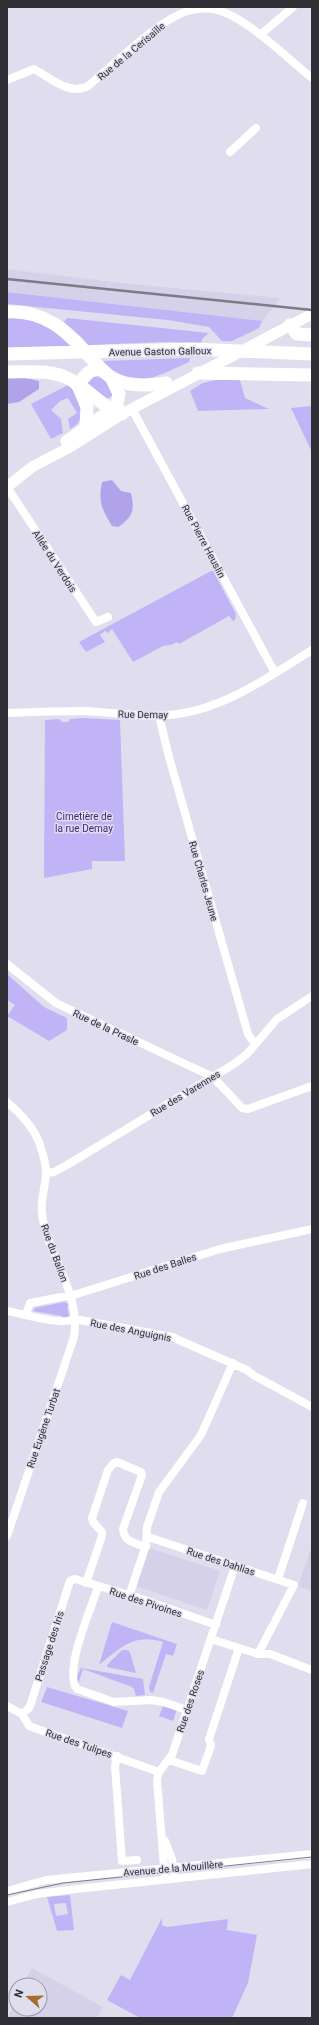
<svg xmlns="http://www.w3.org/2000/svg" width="319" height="2025" font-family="Roboto,sans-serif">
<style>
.built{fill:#d4d1e8}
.green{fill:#c0b4f7;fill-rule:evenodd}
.forest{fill:#b0a3ea}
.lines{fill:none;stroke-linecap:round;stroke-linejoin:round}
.street{stroke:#fff;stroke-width:8}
.secondary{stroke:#fff;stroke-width:11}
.primary{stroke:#fff;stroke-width:13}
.tram{stroke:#7d7b85;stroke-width:1}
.rail{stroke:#7d7b85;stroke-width:2.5}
.labels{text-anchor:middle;stroke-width:3;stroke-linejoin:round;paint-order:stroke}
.street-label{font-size:10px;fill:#302f35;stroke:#e0deee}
.park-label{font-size:10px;fill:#402778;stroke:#e0deee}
</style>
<rect width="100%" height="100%" fill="#e0deee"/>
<path class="built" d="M 7,269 L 121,283 L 281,298 L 262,321 L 7,292 Z
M 312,1546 L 312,1591 L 298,1586 Z
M 149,1548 L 220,1571 L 207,1610 L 136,1586 Z
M 32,1968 L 103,2007 L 97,2018 L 7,2018 L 14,2006 L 11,2004 L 16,1996 L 16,2009 L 40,2009 L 40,1985 L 22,1985 Z"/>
<path class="green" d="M 7,292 L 262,321 L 259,328 L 232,341 L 222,341 L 209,327 L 168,320 L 7,304 Z
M 7,316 C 35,320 51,325 71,346 L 7,348 Z
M 67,318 L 209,333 L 203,338 L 201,343 L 165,342 L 88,345 L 81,337 L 64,322 Z
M 190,358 L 189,362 C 155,377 134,392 102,361 Z
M 92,376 C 105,377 109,384 115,394 L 102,402 L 84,381 Z
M 216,380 L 240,380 L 245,398 L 269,409 L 198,411 L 190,391 L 203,383 Z
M 68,385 C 84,396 90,418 70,429 L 68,419 L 77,413 L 68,398 L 60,401 L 51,410 L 61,419 L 63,433 L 51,439 L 31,404 Z
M 312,406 L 312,452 L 291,408 Z
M 211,571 L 213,571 L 236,614 L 235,620 L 233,621 L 229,616 L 179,644 L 177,642 L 171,645 L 163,646 L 133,662 L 112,629 L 108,633 L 105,631 L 100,635 L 105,642 L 86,652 L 79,642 Z
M 83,718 L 120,720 L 125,861 L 92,861 L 92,869 L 44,878 L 45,720 L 59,719 L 62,722 L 68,722 L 70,719 Z
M 7,974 L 44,1007 L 67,1018 L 67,1030 L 49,1041 L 7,1016 L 15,1005 L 7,1000 Z
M 64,1302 L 69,1304 L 67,1307 L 69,1315 L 67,1319 L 62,1318 L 62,1316 L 33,1311 L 35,1308 Z
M 112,1622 L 177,1644 L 173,1656 L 166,1654 L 153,1693 L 150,1692 L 149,1687 L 163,1642 C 134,1633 120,1648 99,1665 Z
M 122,1650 L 127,1650 L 130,1652 L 136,1673 L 107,1667 L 107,1665 Z
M 81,1668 L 143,1679 L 145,1695 L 136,1696 L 134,1689 L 132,1687 L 83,1669 L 78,1684 L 76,1678 Z
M 47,1687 L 128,1711 L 122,1728 L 41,1702 Z
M 164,1704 L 177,1709 L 173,1721 L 159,1716 Z
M 70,1895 L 74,1930 L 57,1931 L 47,1897 ZM 66,1903 L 68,1914 L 56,1916 L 54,1904 Z
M 162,1918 L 162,1925 L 167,1927 L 228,1919 L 227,1930 L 257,1935 L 248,1983 L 232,2018 L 140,2018 L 107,2000 L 121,1975 L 130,1980 Z"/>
<path class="forest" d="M 7,378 L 25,378 L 39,381 L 39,389 L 19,402 L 7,404 Z
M 112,480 L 121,491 L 131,493 C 135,510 133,517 118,527 L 112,526 C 102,509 98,503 102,482 Z"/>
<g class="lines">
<path class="street" d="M 260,35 L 293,7
M 7,80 L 34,69 C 50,78 70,96 88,86 C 112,66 161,18 188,11 C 198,8 211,8 221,11 C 250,21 287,58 312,78
M 230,152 L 256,128
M 132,409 L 275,673
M 7,487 L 96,622 L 108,617
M 7,713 C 32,712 58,711 83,711 C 114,712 147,719 178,714 C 227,707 270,676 312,650
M 159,716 L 169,757 L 248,1034 L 255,1044
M 7,964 L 56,1003 L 213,1077 L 242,1108 L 248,1109 L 312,1086
M 7,1102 C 19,1112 33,1127 39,1142 C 42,1151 46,1162 46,1172 C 46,1186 40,1200 42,1214 C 48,1257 81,1292 74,1337 L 7,1536
M 46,1173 L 54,1172 L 67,1165 L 234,1064 L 247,1054 L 277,1019 L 312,996
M 7,1311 C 25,1314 60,1326 75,1319 L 172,1337 L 247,1370 L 253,1375 L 312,1407
M 26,1314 L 30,1303 L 77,1294 L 220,1249 L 312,1229
M 148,1537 L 294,1585 L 258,1654
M 278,1579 L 303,1503
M 86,1583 L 102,1536 L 102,1532 L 93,1522 L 92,1518 L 108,1470 L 114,1463 L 117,1462 L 141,1472 L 142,1475 L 123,1529 C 124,1542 135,1543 146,1547
M 98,1587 C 91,1609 63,1671 77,1689 L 114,1702 L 151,1700 L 163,1702 L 187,1710
M 129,1596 L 146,1545 L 147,1527 L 159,1492 L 201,1435 L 233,1363
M 211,1639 L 258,1654 L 270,1654 L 312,1670
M 7,1706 L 22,1714 L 29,1726 L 159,1772
M 22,1714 L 29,1708 L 31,1703 L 70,1581 L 75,1579 L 136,1597 L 216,1625
M 117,1756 L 115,1766 L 122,1861 L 137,1860
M 169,1760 L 202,1771 L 211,1746 L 209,1739 L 239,1648
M 165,1841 L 172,1859 L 174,1872
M 165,1879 L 157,1780 L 159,1772 L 172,1755 L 235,1566
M 7,1891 L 46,1880 L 312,1854
M 7,1902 L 37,1894 L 76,1889 L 312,1864"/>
<path class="secondary" d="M 66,441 L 101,416 L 119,408
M 7,487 L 32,467 L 68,448 L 122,414 L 312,314"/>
<path class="primary" d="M 7,312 C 45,310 66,330 90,357 C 97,364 104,373 112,378 C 129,387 148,386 166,383
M 290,325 L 297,334 L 312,335
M 7,354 L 193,349 L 312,354
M 7,372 C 27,372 53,369 71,380 C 90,390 100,406 122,414
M 198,373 L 312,375
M 111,377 L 119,394 L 116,409
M 77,385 L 89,372 L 100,368
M 79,388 L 87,407 L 86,426"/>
<path class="tram" d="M 7,1895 L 63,1883 L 312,1857"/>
<path class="rail" d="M 7,279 L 312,310"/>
</g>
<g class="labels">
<g class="street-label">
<text transform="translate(131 51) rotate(-40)" y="4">Rue de la Cerisaille</text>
<text transform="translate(160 351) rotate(-1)" y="4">Avenue Gaston Galloux</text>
<text transform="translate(204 541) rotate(62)" y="4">Rue Pierre Heuslin</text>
<text transform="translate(55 561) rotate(57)" y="4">Allée du Verdois</text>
<text transform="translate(143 714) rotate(1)" y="4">Rue Demay</text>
<text transform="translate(204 881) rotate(74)" y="4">Rue Charles Jeune</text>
<text transform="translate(106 1027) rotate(25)" y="4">Rue de la Prasle</text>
<text transform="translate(185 1093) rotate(-31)" y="4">Rue des Varennes</text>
<text transform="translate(55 1253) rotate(70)" y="4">Rue du Ballon</text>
<text transform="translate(165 1266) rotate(-18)" y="4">Rue des Balles</text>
<text transform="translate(131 1330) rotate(11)" y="4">Rue des Anguignis</text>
<text transform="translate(43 1428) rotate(-71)" y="4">Rue Eugène Turbat</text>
<text transform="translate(221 1561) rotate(18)" y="4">Rue des Dahlias</text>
<text transform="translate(146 1602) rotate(18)" y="4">Rue des Pivoines</text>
<text transform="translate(49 1646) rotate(-72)" y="4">Passage des Iris</text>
<text transform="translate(190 1701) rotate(-71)" y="4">Rue des Roses</text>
<text transform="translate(79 1743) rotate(19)" y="4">Rue des Tulipes</text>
<text transform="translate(173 1868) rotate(-5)" y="4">Avenue de la Mouillère</text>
</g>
<g class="park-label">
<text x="84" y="820">Cimetière de<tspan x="84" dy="12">la rue Demay</tspan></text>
</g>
</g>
<rect width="319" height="2025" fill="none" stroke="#302f35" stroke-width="16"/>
<g transform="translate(28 1997) rotate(290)"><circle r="19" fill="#e0deee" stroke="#9a98a4"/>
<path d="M0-3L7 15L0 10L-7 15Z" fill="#a76d2d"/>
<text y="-6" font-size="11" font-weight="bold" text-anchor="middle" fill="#302f35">N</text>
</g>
</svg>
